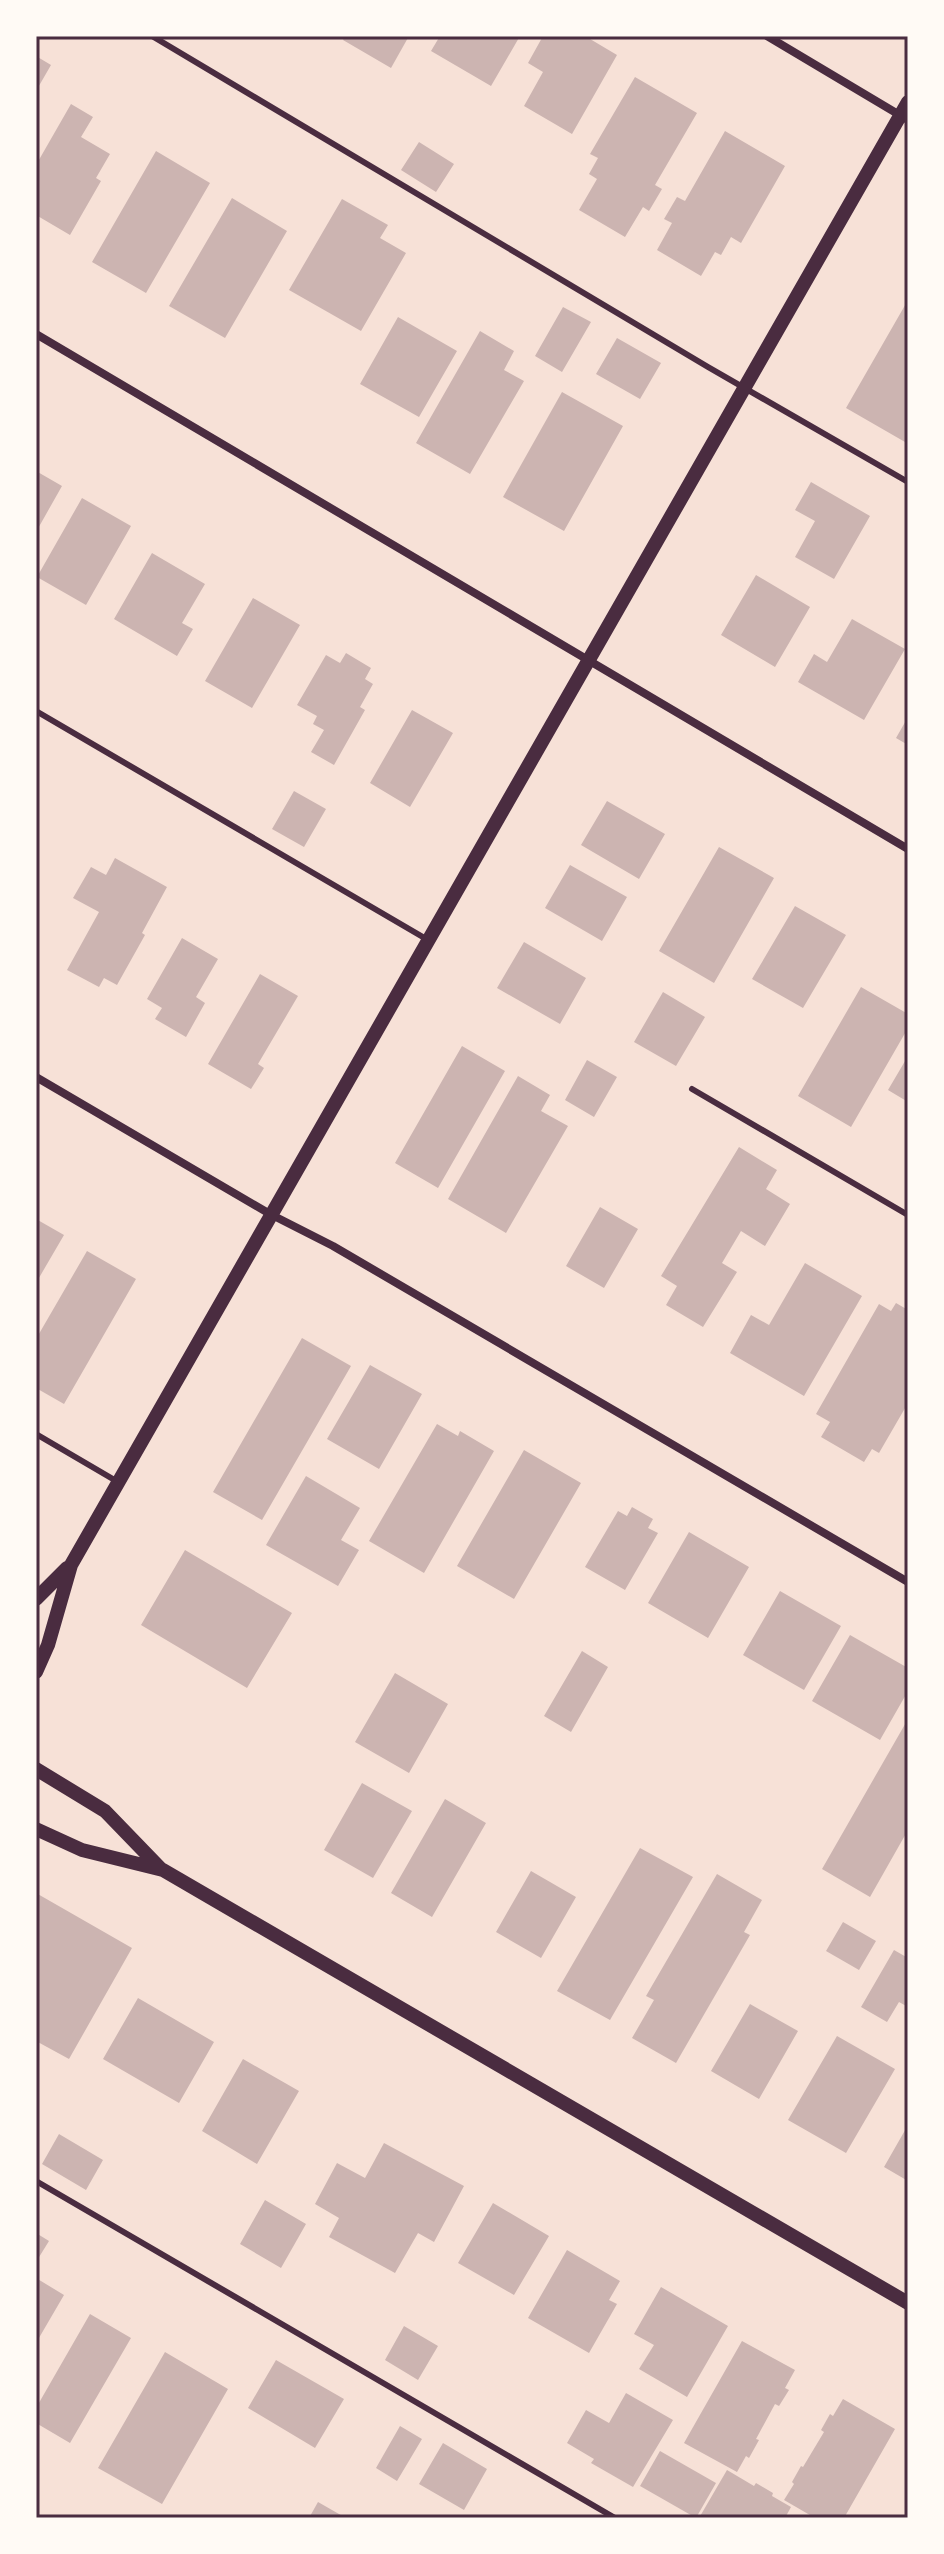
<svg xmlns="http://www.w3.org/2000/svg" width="944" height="2554" font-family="Barlow,sans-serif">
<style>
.building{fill:#ccb4b1}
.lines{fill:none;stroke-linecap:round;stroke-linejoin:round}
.service{stroke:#4a2c40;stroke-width:6}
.minor{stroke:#4a2c40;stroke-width:8}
.tertiary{stroke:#4a2c40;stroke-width:14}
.neatline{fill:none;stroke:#4a2c40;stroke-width:3}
</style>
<rect width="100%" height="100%" fill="#f7e1d7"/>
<path class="building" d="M 345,36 L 409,36 L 391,68 L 343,40 Z
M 440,36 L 520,36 L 491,86 L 431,51 Z
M 543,36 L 585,36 L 617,55 L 572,134 L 524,106 L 543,72 L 528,63 Z
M 36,56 L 51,65 L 36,91 Z
M 635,77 L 697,113 L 655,185 L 662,189 L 649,211 L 643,207 L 625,237 L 579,210 L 597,179 L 589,174 L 598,158 L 590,154 Z
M 71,104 L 93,117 L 81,137 L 110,154 L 96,178 L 101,181 L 70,235 L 36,215 L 36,165 Z
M 725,131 L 785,166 L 741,243 L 731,237 L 721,255 L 715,252 L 701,276 L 657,250 L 672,223 L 664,219 L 677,197 L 685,201 Z
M 419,142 L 454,164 L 436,192 L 401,170 Z
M 156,151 L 210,183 L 146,293 L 92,262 Z
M 232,198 L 287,231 L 225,338 L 169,306 Z
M 342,199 L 388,225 L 380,238 L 406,253 L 361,331 L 289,290 Z
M 908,300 L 908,437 L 905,442 L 846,408 Z
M 563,307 L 591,322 L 562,372 L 535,356 Z
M 398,317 L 457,351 L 419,417 L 360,384 Z
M 480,331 L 514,351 L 504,370 L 524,381 L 470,474 L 416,443 Z
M 617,338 L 661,363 L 640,399 L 596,374 Z
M 562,392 L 623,426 L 564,531 L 503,497 Z
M 36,471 L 62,486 L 36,532 Z
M 811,482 L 870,516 L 834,579 L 795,557 L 815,521 L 795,510 Z
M 82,498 L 131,526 L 86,605 L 37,577 Z
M 152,553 L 205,584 L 182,623 L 193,629 L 177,656 L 114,619 Z
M 756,575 L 810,607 L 775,667 L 721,635 Z
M 253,598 L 300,625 L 252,708 L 205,681 Z
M 852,619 L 905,649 L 864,720 L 798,682 L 814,654 L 827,662 Z
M 346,653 L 371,668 L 365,679 L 373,684 L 360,707 L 365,710 L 334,765 L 311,752 L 324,730 L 313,724 L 317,716 L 297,705 L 326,655 L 340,663 Z
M 412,710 L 453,733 L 410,807 L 370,783 Z
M 908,717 L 908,745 L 896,738 Z
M 294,791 L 326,809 L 304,847 L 272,829 Z
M 607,801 L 665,834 L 639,879 L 581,845 Z
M 719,847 L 774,878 L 714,983 L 659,951 Z
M 115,858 L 167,887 L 142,933 L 145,935 L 117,985 L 104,978 L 99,987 L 67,970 L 99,912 L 73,898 L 91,867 L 106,875 Z
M 570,865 L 627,897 L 602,941 L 545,908 Z
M 795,906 L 846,935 L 803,1008 L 752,979 Z
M 182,938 L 218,959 L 196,997 L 205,1003 L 186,1037 L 155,1019 L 162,1008 L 147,999 Z
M 524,942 L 586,978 L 560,1024 L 497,988 Z
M 260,974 L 298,996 L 258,1064 L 264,1068 L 251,1089 L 208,1064 Z
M 861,987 L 908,1014 L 908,1028 L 851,1127 L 798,1096 Z
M 663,992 L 705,1017 L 676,1066 L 634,1042 Z
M 462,1046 L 505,1071 L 438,1188 L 395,1163 Z
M 908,1056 L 908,1102 L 888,1090 Z
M 587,1060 L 617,1077 L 594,1117 L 565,1100 Z
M 518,1076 L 550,1095 L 541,1111 L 568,1126 L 506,1233 L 448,1199 Z
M 739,1147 L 777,1170 L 766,1189 L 790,1204 L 765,1246 L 741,1231 L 722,1263 L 737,1272 L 703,1327 L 666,1305 L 677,1286 L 661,1276 Z
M 600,1207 L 638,1229 L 604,1288 L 566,1266 Z
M 36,1219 L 64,1235 L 36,1283 Z
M 87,1251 L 136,1279 L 64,1404 L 36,1388 L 36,1339 Z
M 805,1263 L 862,1296 L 804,1396 L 730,1353 L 751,1315 L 769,1325 Z
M 896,1303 L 908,1310 L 908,1403 L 879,1453 L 872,1449 L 864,1462 L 821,1437 L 830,1422 L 816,1414 L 879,1304 L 891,1311 Z
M 302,1338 L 351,1366 L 262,1520 L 213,1492 Z
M 370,1365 L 422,1394 L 379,1469 L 327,1439 Z
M 437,1424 L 458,1436 L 460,1431 L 494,1451 L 424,1573 L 369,1541 Z
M 524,1450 L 581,1483 L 514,1599 L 457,1566 Z
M 306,1476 L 360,1508 L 341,1540 L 359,1550 L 338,1586 L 266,1545 Z
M 632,1507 L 653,1519 L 648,1528 L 658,1533 L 625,1590 L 585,1567 L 618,1511 L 627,1516 Z
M 689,1532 L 749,1567 L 708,1638 L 648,1603 Z
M 185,1550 L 292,1613 L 247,1688 L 141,1625 Z
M 780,1591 L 841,1626 L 804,1690 L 743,1655 Z
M 850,1635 L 908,1668 L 908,1691 L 880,1740 L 812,1701 Z
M 582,1651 L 608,1667 L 571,1732 L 544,1716 Z
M 395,1673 L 448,1704 L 409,1773 L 355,1742 Z
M 908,1719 L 908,1830 L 870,1897 L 822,1869 Z
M 362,1783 L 412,1811 L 373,1878 L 324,1850 Z
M 445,1799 L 486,1823 L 432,1917 L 391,1893 Z
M 640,1848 L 693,1877 L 610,2020 L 557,1991 Z
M 531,1871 L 576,1897 L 541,1958 L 496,1932 Z
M 717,1874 L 762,1900 L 744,1932 L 750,1935 L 676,2063 L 632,2038 L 654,2000 L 646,1996 Z
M 36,1893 L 132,1948 L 69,2059 L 36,2041 Z
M 843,1922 L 876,1941 L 859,1970 L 826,1951 Z
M 894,1950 L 908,1958 L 908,2007 L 899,2002 L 887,2022 L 861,2007 Z
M 138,1998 L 214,2042 L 179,2103 L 103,2059 Z
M 750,2004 L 798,2031 L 759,2099 L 711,2071 Z
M 837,2036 L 895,2069 L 846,2153 L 788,2120 Z
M 243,2059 L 299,2091 L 257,2164 L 202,2131 Z
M 908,2125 L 908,2181 L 884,2167 Z
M 59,2134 L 103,2160 L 86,2190 L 42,2164 Z
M 384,2143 L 464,2186 L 434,2242 L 418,2233 L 395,2273 L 329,2237 L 339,2218 L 315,2204 L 337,2163 L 365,2178 Z
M 265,2200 L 306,2224 L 281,2268 L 240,2244 Z
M 493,2203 L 549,2236 L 514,2295 L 458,2263 Z
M 36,2233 L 49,2241 L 36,2262 Z
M 567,2250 L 620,2281 L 609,2300 L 617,2304 L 589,2353 L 528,2318 Z
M 36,2278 L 64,2295 L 36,2343 Z
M 661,2287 L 728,2326 L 687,2397 L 639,2369 L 654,2345 L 634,2334 Z
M 90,2314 L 131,2338 L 70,2443 L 36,2423 L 36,2408 Z
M 404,2326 L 438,2346 L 418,2380 L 385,2360 Z
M 742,2341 L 795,2370 L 785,2388 L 789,2390 L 779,2406 L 775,2404 L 756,2439 L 759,2440 L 749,2458 L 746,2456 L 737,2472 L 684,2443 Z
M 165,2352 L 228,2389 L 162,2504 L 98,2468 Z
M 276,2360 L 344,2399 L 315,2448 L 248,2408 Z
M 626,2393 L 673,2420 L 633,2487 L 591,2463 L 594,2459 L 567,2443 L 586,2410 L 609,2423 Z
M 843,2399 L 895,2429 L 844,2518 L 815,2518 L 784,2500 L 794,2484 L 792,2482 L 801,2466 L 803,2467 L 824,2432 L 821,2430 L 830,2414 L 833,2416 Z
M 400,2426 L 422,2439 L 397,2481 L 376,2468 Z
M 443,2443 L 487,2469 L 464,2510 L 419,2484 Z
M 660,2451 L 716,2483 L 696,2518 L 640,2486 Z
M 727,2470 L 754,2486 L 756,2483 L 773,2493 L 772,2496 L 791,2507 L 785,2518 L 699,2518 Z
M 318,2502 L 346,2518 L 309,2518 Z"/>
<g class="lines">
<path class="service" d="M 152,36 L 708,367 L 908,482
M 36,711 L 428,940
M 692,1089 L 908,1215
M 36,1434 L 118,1482
M 36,2181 L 615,2518"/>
<path class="minor" d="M 767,36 L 908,120
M 36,334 L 908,849
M 36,1077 L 270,1214 L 333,1246 L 908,1582"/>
<path class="tertiary" d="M 36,1599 L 67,1568
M 36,1672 L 48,1645 L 71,1565 L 908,102
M 36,1769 L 105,1811 L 162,1870
M 36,1829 L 82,1850 L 163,1870 L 908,2303"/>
</g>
<rect width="944" height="2554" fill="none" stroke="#fffaf5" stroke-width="76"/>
<rect x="38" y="38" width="868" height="2478" class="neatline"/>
</svg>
